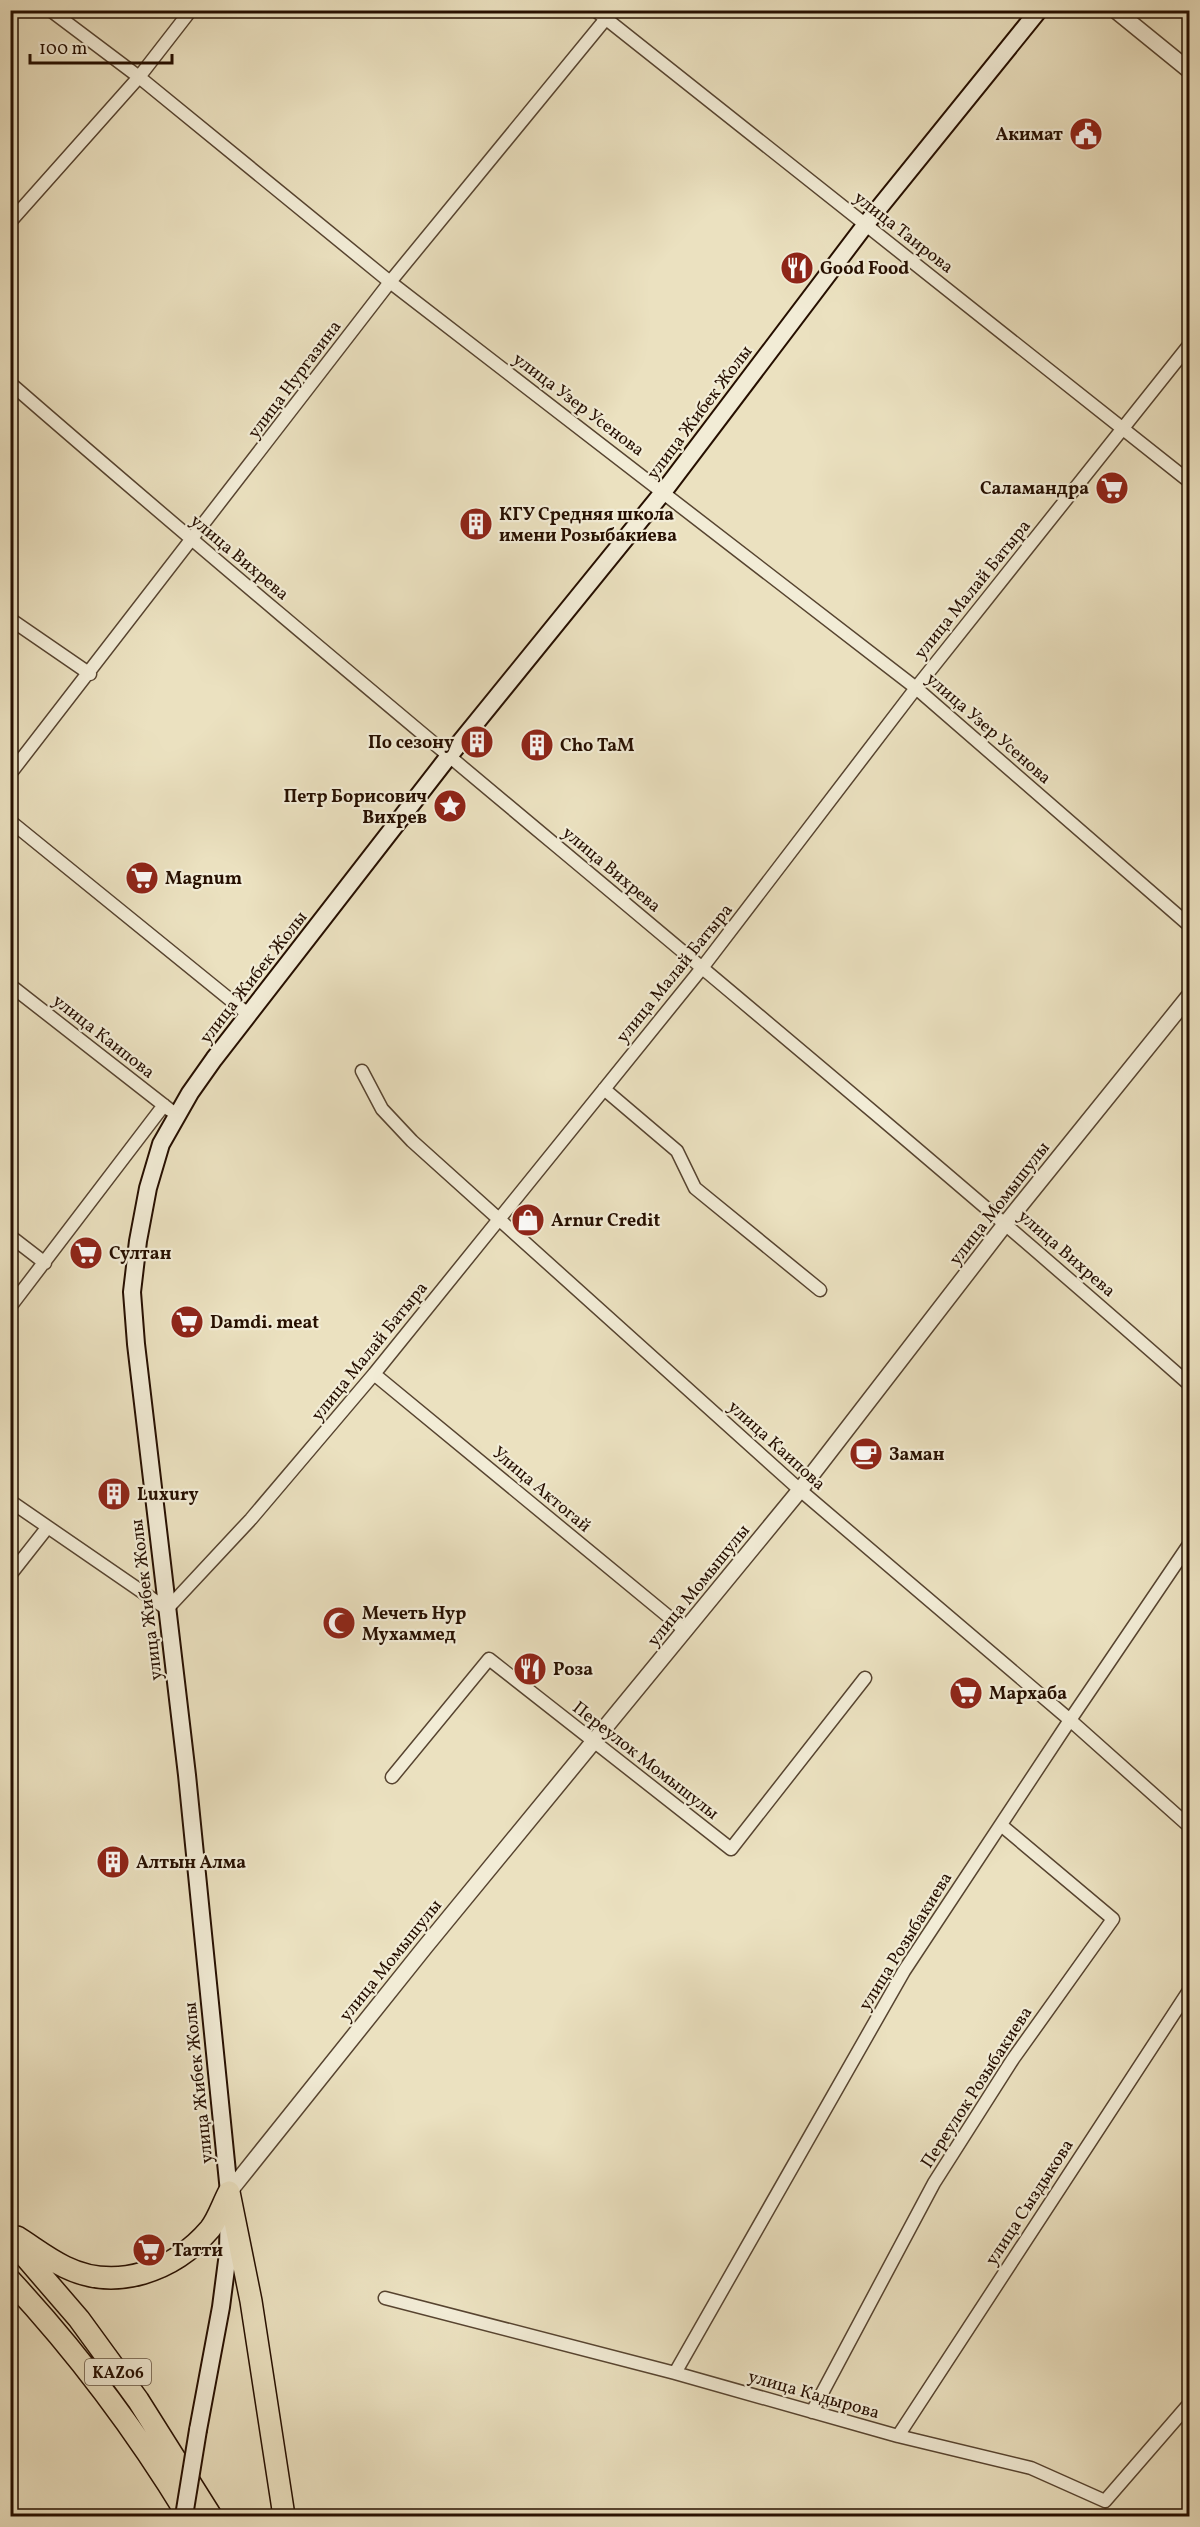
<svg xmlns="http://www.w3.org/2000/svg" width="1200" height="2527" font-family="Vollkorn,serif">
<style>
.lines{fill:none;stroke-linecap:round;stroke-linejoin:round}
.minor-casing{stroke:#574430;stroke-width:15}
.tertiary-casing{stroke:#574430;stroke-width:18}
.secondary-casing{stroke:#260f00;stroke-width:20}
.motorway-casing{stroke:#260f00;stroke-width:24}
.minor{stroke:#f2ecd6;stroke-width:12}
.tertiary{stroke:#f2ecd6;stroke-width:15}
.secondary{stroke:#f2ecd6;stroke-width:16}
.motorway{stroke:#ebe1c0;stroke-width:21}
.secondary-bridge-casing{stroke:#260f00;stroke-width:20;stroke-linecap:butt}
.secondary-bridge{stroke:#f2ecd6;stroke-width:16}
.labels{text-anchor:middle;stroke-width:4.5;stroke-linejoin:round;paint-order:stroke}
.shield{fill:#f2ecd6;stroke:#635140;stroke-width:1.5}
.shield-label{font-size:16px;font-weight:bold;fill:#260f00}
.poi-label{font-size:18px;font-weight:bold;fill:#260f00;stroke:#f2ecd6;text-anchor:start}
.street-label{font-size:18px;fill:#260f00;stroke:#f2ecd6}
</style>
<rect width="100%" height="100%" fill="#ebe1c0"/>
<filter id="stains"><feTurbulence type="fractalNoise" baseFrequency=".00333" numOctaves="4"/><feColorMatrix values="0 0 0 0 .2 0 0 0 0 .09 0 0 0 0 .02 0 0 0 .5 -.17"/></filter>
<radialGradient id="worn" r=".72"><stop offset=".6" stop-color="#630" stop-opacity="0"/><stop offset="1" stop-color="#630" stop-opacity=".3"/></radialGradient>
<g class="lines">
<g class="minor-casing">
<path id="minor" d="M 50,10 L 139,77 L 390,282 L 916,688 L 1190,926
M 595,10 L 1190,482
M 10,222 L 139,77 L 191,10
M 10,383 C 400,722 803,1044 1190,1385
M 10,619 L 90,674
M 10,774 L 390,282 L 613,10
M 10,821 L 249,1015
M 10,985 L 170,1110
M 362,1071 L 382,1109 L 412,1141 L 800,1490 L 1070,1720 L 1190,1827
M 604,1089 L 677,1151 L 695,1188 L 820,1290
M 10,1236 L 45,1263
M 10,1307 L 164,1105
M 374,1374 L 686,1631
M 10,1501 L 167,1609 L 251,1519 L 374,1374 L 702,968 L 916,688 L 1190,344
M 10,1575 L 47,1528
M 392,1777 L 489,1659 L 731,1849 L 865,1678
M 385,2298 L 675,2373 L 898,2436 L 1031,2468 L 1105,2501 L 1190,2403
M 675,2373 L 904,1971 L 1070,1720 L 1190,1543
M 812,2412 L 934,2183 L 1013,2059 L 1113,1919 L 1001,1825
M 898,2436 L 1190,1989"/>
</g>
<g class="tertiary-casing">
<path id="tertiary" d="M 1115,10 L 1190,71
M 229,2192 L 425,1947 L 800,1490 L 1006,1223 L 1190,995"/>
</g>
<g class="secondary-casing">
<path id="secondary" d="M 198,2430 L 221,2307 L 228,2253 L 229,2192 L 187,1775 L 136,1344 L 132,1292 L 138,1241 L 148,1188 L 161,1144 L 190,1093 L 214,1059 L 449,756 L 664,491 L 866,224 L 1039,10"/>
</g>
<g class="motorway-casing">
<path id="motorway" d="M 229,2192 L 251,2301 L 284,2516
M 17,2237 C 33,2247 48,2259 65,2267 C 116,2292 174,2271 210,2229 C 218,2219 223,2203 229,2192
M 10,2239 L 79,2319 L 138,2400 L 211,2516
M 10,2280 C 77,2352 137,2432 188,2516"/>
</g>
<use href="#minor" class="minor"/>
<use href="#tertiary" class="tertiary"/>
<use href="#secondary" class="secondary"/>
<use href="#motorway" class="motorway"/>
<g class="secondary-bridge-casing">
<path id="secondary-bridge" d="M 184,2516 L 198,2430"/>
</g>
<use href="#secondary-bridge" class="secondary-bridge"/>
</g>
<defs>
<g id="civic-disc" transform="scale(1.725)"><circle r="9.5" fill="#8f2418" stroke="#f2ecd6"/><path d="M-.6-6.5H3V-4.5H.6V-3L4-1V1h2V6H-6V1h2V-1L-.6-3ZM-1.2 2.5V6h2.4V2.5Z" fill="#fff"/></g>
<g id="restaurant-disc" transform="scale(1.725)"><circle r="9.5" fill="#8f2418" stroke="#f2ecd6"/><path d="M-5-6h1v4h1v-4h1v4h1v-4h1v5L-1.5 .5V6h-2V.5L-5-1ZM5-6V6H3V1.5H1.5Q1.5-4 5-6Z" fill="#fff"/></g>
<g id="supermarket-disc" transform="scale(1.725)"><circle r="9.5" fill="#8f2418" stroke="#f2ecd6"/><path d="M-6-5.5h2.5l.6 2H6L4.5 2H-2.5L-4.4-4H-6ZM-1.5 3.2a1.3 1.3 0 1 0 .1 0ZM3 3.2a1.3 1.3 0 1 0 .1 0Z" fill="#fff"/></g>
<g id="building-disc" transform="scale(1.725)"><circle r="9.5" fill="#8f2418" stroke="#f2ecd6"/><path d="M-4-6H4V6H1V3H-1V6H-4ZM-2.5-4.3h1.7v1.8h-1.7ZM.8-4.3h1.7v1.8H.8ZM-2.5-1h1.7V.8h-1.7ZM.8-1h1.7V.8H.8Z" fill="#fff"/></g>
<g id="sight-disc" transform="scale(1.725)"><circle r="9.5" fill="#8f2418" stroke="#f2ecd6"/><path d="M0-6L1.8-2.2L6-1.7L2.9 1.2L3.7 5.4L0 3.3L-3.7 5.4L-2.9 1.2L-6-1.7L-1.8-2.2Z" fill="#fff"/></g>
<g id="shop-disc" transform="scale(1.725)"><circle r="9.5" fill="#8f2418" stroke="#f2ecd6"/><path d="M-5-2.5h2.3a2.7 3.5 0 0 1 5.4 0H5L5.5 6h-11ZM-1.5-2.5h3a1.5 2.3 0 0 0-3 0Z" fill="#fff"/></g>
<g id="cafe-disc" transform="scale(1.725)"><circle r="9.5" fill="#8f2418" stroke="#f2ecd6"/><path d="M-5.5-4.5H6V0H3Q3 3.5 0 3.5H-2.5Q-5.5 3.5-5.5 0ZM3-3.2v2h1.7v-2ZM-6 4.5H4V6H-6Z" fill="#fff"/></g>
<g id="mosque-disc" transform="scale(1.725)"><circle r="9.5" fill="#8f2418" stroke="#f2ecd6"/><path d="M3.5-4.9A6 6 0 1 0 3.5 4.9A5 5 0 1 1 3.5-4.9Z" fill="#fff"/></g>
</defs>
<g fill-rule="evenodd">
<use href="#civic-disc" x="1086" y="134"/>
<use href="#restaurant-disc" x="797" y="268"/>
<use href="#supermarket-disc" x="1112" y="488"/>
<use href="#building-disc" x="476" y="524"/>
<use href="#building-disc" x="477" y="742"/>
<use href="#building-disc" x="537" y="745"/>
<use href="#sight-disc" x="450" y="806"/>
<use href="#supermarket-disc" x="142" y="878"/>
<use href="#shop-disc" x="528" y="1220"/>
<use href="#supermarket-disc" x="86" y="1253"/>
<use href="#supermarket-disc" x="187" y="1322"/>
<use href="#cafe-disc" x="866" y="1454"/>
<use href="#building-disc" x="114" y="1494"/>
<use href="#mosque-disc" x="339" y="1623"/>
<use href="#restaurant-disc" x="530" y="1669"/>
<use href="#supermarket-disc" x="966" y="1693"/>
<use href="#building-disc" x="113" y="1862"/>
<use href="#supermarket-disc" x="149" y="2250"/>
</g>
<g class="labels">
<rect class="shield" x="85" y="2359" width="66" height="26" rx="4.5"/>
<g class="shield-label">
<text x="118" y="2378">KAZ06</text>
</g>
<g class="poi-label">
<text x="1063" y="140" text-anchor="end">Акимат</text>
<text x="820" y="274">Good Food</text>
<text x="1089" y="494" text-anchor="end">Саламандра</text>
<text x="499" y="520">КГУ Средняя школа<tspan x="499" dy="21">имени Розыбакиева</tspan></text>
<text x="454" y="748" text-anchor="end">По сезону</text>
<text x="560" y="751">Cho TaM</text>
<text x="427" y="802" text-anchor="end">Петр Борисович<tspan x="427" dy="21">Вихрев</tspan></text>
<text x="165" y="884">Magnum</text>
<text x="551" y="1226">Arnur Credit</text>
<text x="109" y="1259">Султан</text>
<text x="210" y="1328">Damdi. meat</text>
<text x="889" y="1460">Заман</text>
<text x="137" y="1500">Luxury</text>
<text x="362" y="1619">Мечеть Нур<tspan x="362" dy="21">Мухаммед</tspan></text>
<text x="553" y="1675">Роза</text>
<text x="989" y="1699">Мархаба</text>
<text x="136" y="1868">Алтын Алма</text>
<text x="172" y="2256">Татти</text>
</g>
<g class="street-label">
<text transform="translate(904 232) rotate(38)" y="6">улица Таирова</text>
<text transform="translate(294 379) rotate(-53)" y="6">улица Нургазина</text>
<text transform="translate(579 404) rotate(37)" y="6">улица Узер Усенова</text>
<text transform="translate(699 412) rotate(-53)" y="6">улица Жибек Жолы</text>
<text transform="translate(240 557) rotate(40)" y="6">улица Вихрева</text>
<text transform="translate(972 589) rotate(-51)" y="6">улица Малай Батыра</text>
<text transform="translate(989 728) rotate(41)" y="6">улица Узер Усенова</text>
<text transform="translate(612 869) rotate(40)" y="6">улица Вихрева</text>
<text transform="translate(674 973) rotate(-51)" y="6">улица Малай Батыра</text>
<text transform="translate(253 977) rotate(-52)" y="6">улица Жибек Жолы</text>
<text transform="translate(104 1036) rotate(38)" y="6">улица Каипова</text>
<text transform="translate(999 1203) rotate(-52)" y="6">улица Момышулы</text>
<text transform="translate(1067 1253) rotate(41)" y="6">улица Вихрева</text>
<text transform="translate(369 1351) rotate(-51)" y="6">улица Малай Батыра</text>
<text transform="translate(777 1445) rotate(42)" y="6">улица Каипова</text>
<text transform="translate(542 1489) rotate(40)" y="6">Улица Актогай</text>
<text transform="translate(698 1585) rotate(-51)" y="6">улица Момышулы</text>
<text transform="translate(146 1600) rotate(-97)" y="6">улица Жибек Жолы</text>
<text transform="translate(646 1760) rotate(38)" y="6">Переулок Момышулы</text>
<text transform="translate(905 1941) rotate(-58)" y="6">улица Розыбакиева</text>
<text transform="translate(390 1960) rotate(-51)" y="6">улица Момышулы</text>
<text transform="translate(198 2083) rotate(-96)" y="6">улица Жибек Жолы</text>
<text transform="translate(976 2087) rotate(-57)" y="6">Переулок Розыбакиева</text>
<text transform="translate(1029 2202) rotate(-57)" y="6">улица Сыздыкова</text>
<text transform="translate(814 2394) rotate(16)" y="6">улица Кадырова</text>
</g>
</g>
<rect width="1200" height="2527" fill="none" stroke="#ebe1c0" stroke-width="36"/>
<rect x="12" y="12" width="1176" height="2503" fill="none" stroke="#260f00" stroke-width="3"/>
<rect x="18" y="18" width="1164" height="2491" fill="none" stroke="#260f00" stroke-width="1.5"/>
<path d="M30 54v9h142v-9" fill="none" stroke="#260f00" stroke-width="3"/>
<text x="39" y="54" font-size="18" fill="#260f00" stroke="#f2ecd6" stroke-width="4.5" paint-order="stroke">100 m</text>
<rect width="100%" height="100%" filter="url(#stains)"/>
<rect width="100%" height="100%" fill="url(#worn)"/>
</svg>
